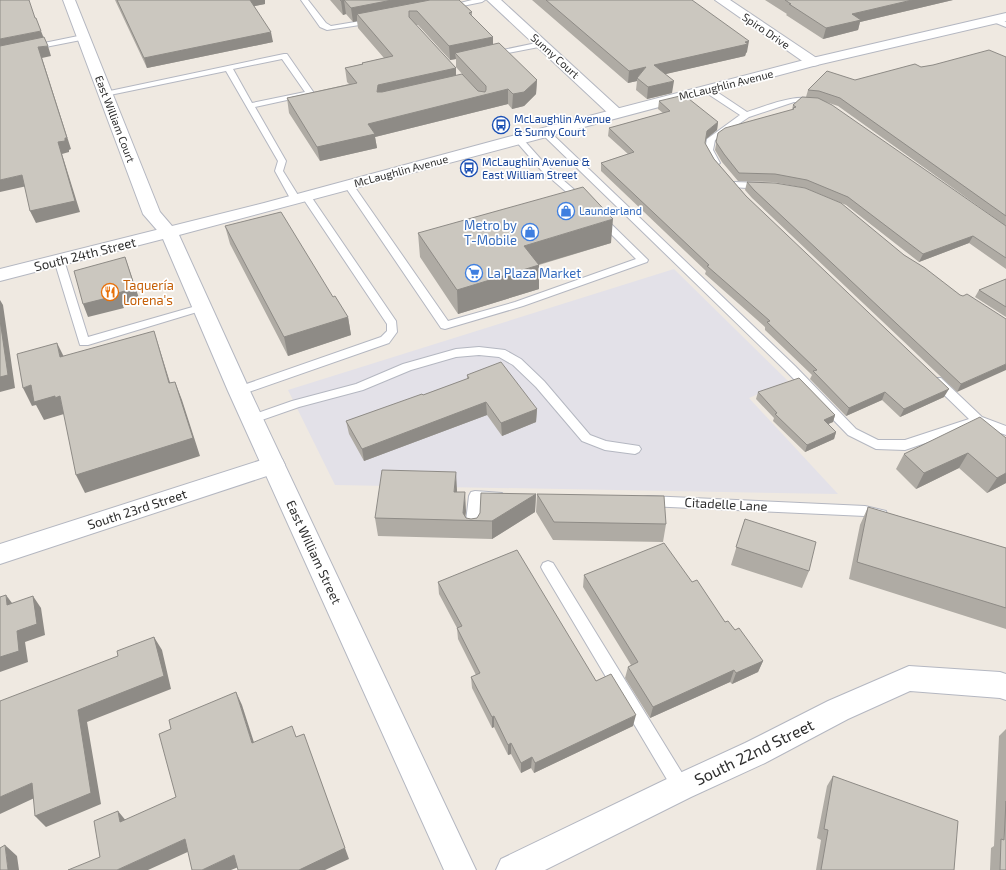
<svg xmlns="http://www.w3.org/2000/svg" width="1006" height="870" font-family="'Exo 2',sans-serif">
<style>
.industrial{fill:#e3e1e8}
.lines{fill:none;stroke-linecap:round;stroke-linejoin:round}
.lane-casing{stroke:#b4b7c1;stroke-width:2}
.street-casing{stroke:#b4b7c1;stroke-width:2}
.secondary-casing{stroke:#b4b7c1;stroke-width:2}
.lane{fill:#fff;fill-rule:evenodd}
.street{fill:#fff;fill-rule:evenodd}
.secondary{fill:#fff;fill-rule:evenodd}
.wall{fill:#afaba4;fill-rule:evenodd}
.shaded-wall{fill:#8e8b86}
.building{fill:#cbc7bf;stroke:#8e8b86}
.labels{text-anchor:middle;stroke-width:3.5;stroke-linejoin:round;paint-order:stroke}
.far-street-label{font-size:11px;fill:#2e2e2e;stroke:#fff}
.far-transit-label{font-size:11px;fill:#164399;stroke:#fff;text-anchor:start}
.far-shop-label{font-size:11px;fill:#366cbe;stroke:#fff;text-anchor:start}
.shop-label{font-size:13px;fill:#366cbe;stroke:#fff;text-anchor:end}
.street-label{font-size:13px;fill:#2e2e2e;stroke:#fff}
.food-label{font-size:13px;fill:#c56008;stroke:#fff;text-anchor:start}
.near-street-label{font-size:16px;fill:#2e2e2e;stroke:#fff}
</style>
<rect width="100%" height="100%" fill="#efe9e1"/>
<path class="industrial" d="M 674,269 L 788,381 L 749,398 L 838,494 L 335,485 L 288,390 Z"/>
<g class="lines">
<g class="lane-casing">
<path id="lane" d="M 301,0 L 308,0 L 326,23 L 331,26 L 373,19 L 377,21 L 373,23 L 327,30 L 320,27 Z
M 472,0 L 485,0 L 482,2 L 448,9 L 444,7 Z
M 991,17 L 997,17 L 1006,22 L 1006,27 L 991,21 Z
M 83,35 L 86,35 L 86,39 L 0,56 L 0,52 Z
M 541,42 L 545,44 L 544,46 L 493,56 L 489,54 L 493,52 Z
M 284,54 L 287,54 L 314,93 L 310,95 L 255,107 L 286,161 L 283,171 L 301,200 L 296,203 L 291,200 L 275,171 L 278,161 L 226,71 L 105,96 L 101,94 L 105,92 ZM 282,59 L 305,92 L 252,103 L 233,69 Z
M 705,88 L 711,88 L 747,112 C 763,107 804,90 817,102 L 813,104 L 794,102 L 749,117 L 715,140 L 713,150 L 720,163 L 716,166 L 713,165 L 705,150 L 707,139 L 740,115 L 705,92 Z
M 545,129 L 548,130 L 795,366 L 856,429 L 878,440 L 905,440 L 969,419 L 933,384 L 931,381 L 933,378 L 941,378 L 982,417 L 1006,426 L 1006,435 L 978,425 L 905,450 L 876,449 L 848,435 L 787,372 L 542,134 L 541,132 L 542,130 Z
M 518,136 L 521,137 L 547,166 L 585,199 L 587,201 L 585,203 L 579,203 L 541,170 L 514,139 Z
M 349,182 L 352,183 L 448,321 L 515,302 L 636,259 L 596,219 L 598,217 L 604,217 L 648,260 L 647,262 L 523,306 L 445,329 L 441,328 L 344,185 Z
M 734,182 L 763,183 L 768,186 L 763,189 L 731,187 L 729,185 Z
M 307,194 L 310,195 L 396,321 L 397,332 L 389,343 L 243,394 L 235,394 L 233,391 L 235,388 L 381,337 L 387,331 L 387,324 L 302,197 Z
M 59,257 L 64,260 L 88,337 L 203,304 L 208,307 L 207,309 L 88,345 L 80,345 L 54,260 Z
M 479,347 L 505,350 L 521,359 L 544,381 L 590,435 L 606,441 L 639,446 L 641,449 L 639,452 L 635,454 L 605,450 L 582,441 L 536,387 L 513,365 L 499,357 L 479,355 L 456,357 L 411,370 L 363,390 L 299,407 L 253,423 L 249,422 L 247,419 L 249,416 L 292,401 L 356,384 L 403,364 L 456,349 Z
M 475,491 L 502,493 L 504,497 L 502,501 L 498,502 L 481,501 L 479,530 L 477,534 L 472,535 L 467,534 L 465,530 L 469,496 L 471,492 Z
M 648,496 L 865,506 L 886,511 L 887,515 L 886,519 L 881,520 L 865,516 L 648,506 L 643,505 L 642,501 L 643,497 Z
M 548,561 L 553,563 L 687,781 L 689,787 L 687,793 L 681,795 L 675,793 L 543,571 L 541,567 L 543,563 Z"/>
</g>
<g class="street-casing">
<path id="street" d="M 63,0 L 75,0 L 160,212 L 178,233 L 175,237 L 169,238 L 163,237 L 143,214 Z
M 487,0 L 501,0 L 621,110 L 624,113 L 621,116 L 616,118 L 611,116 Z
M 715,0 L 730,0 L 818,59 L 820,62 L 818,65 L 813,66 L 808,65 Z
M 274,456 L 282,459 L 285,465 L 282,471 L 0,564 L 0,544 Z
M 909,666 L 1000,672 L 1006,674 L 1006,700 L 1000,698 L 910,691 L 848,719 L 765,763 L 691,797 L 545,870 L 496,870 L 501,859 L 671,777 L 745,743 L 828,701 Z"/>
</g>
<g class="secondary-casing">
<path id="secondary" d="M 1006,13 L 1006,21 L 817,65 L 179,235 L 250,391 L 476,870 L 444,870 L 228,391 L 163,239 L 0,281 L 0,269 L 264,203 L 508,137 L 808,59 Z"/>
</g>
<use href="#lane" class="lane"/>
<use href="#street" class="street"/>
<use href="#secondary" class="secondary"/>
</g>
<path class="wall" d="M 115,0 L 265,0 L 265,4 L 254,6 L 273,42 L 147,68 Z
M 330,0 L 459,0 L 472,12 L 472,16 L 493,37 L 493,44 L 537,80 L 536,94 L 524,106 L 512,109 L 508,104 L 375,137 L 377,148 L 320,161 L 289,113 L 287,98 L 349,84 L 347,82 L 345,68 L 362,64 L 362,63 L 384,58 L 358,28 L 357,21 L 353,22 L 346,14 L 343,15 ZM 416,25 L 418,25 L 450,60 L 456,59 L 456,67 L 478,92 L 456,76 L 456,68 Z
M 532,0 L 692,0 L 747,52 L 746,53 L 745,56 L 665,74 L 672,93 L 647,99 L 636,90 L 637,81 L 628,83 Z
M 765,0 L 953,0 L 860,22 L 858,30 L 823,39 L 786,15 L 787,14 Z
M 1006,57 L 1006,226 L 838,106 L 823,101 L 1006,226 L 1006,269 L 969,243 L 919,262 L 846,205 L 805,188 L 773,182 L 738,181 L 722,162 L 715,150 L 718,133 L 792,110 L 793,105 L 806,97 L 808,90 L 855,80 L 921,67 Z
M 659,101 L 718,122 L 717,130 L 706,139 L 705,143 L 714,159 L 746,196 L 944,397 L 900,417 L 882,400 L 846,416 L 810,379 L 812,375 L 765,330 L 765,327 L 705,274 L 706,271 L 601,171 L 601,163 L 628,154 L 608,136 L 609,128 L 663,113 L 658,109 Z
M 747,182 L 904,255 L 960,295 L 1006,319 L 957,392 L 752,198 L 745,190 Z
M 225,226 L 348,317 L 351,335 L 288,356 L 230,244 Z
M 418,233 L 611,243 L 539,265 L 539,289 L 458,314 L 420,257 Z
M 1006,279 L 1006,317 L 975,297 L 979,290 Z
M 467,375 L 537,409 L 536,422 L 502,436 L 487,415 L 364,461 L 349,434 L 346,421 L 423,395 L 467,379 Z
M 758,392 L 835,415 L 833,422 L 828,424 L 836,432 L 834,439 L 805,452 L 773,421 L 774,418 L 756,399 Z
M 1006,438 L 1006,483 L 987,493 L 959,468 L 916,489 L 896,469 L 904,454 Z
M 457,490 L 457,492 L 466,511 L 465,516 L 466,518 L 471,519 L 477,518 L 536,494 L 535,512 L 492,539 L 378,536 L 375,518 Z
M 537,494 L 666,524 L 663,542 L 553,540 L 536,512 Z
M 868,507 L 1006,548 L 1006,629 L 849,579 L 860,525 Z
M 745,519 L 809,571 L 802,588 L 731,565 Z
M 584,575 L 692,582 L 725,622 L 735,630 L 763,661 L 758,672 L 732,684 L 730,682 L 650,718 L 625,678 L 628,667 L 631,665 L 583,587 Z
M 438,582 L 596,681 L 633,726 L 534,773 L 531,768 L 521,773 L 511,754 L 508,755 L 494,727 L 492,728 L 472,688 L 471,677 L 476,675 L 458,639 L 457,628 L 439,594 Z
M 1006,729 L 1006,870 L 990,870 L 991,848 L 994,846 L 999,736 Z
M 833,776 L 954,870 L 816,870 L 821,840 L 817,838 L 827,786 Z"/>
<path class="shaded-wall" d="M 249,0 L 265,0 L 265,4 L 250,7 Z
M 344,0 L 346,14 L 343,15 L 341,1 Z
M 392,0 L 450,0 L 357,14 L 357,21 L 353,22 L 351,8 Z
M 912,0 L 953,0 L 860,22 L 858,30 L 823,39 L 826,28 L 852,14 Z
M 41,31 L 45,41 L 0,50 L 0,39 Z
M 271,32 L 273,42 L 147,68 L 144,58 Z
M 493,37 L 493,51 L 455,53 L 456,59 L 450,60 L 449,46 Z
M 749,41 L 747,52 L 746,53 L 745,56 L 653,77 L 654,65 Z
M 48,46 L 51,56 L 42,58 L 71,149 L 69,150 L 69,152 L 62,154 L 80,212 L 36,223 L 30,211 L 58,142 L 38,47 Z
M 646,67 L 637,78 L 637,81 L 628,83 L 629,71 Z
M 456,68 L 456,82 L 379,106 L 377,92 L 378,85 Z
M 537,80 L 536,94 L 524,106 L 512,109 L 513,94 Z
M 674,81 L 672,93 L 647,99 L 648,87 Z
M 508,89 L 508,104 L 375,137 L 377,148 L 320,161 L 317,147 L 368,124 Z
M 718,122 L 717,130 L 706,139 L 707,131 Z
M 22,175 L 27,186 L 0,192 L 0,180 Z
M 613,219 L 611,243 L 523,269 L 524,246 Z
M 973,236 L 969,243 L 919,262 L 923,254 Z
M 125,257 L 140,301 L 123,306 L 124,308 L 88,317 L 83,304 L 118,293 Z
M 539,265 L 539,289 L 458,314 L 457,290 Z
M 0,300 L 3,305 L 15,388 L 0,392 Z
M 348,317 L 351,335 L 288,356 L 284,337 Z
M 154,331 L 160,350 L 176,402 L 169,383 Z
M 57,343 L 66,361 L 60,357 Z
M 1006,364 L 1006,370 L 957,392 L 961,384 Z
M 175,382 L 182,400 L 200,456 L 85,493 L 76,475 Z
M 31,385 L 55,396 L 60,396 L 64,414 L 44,420 L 36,405 L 32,406 L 23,388 Z
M 949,389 L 944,397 L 900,417 L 904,409 Z
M 885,392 L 882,400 L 846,416 L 849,408 Z
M 486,402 L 487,415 L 364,461 L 362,449 Z
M 537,409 L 536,422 L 502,436 L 501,423 Z
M 835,415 L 833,422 L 821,427 L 824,420 Z
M 836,432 L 834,439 L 805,452 L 807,445 Z
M 968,453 L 959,468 L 916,489 L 924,473 Z
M 456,472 L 457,490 L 455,510 L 454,492 Z
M 1006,473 L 1006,483 L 987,493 L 997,478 Z
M 465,492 L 466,511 L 465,520 L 463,513 Z
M 536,494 L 535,512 L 492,539 L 492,521 Z
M 6,595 L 15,607 L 7,605 Z
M 33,596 L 41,608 L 45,635 L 25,642 L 28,662 L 0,672 L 0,657 L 17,631 Z
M 154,637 L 162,650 L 171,689 L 87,722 L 101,804 L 46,827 L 35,816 L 78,710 Z
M 763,661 L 758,672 L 732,684 L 736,673 Z
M 734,670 L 730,682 L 650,718 L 653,707 Z
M 236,692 L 242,705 L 258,755 L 252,743 Z
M 636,715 L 633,726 L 534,773 L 535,763 Z
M 494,716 L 494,727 L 492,728 L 492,717 Z
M 511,743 L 511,754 L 508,755 L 508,745 Z
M 308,746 L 349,859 L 325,870 L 299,870 Z
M 532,757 L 531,768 L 521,773 L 521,763 Z
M 32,783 L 43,794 L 0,814 L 0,797 Z
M 118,811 L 127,822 L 120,822 Z
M 185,839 L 192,850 L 148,870 L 117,870 Z
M 5,845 L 17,856 L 19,870 L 8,870 Z
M 234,855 L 241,866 L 231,870 L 202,870 Z"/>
<path class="building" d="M 0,0 L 29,0 L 35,18 L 36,18 L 41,31 L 0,39 Z
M 117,0 L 250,0 L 271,32 L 144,58 Z
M 340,0 L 392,0 L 351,8 L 344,0 L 341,1 Z
M 430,0 L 459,0 L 472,12 L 469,13 L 493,37 L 449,46 L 417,11 L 409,11 L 409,17 L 456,68 L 378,85 L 377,92 L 382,92 L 462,74 L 478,91 L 485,92 L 486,90 L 486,86 L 455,53 L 499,43 L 537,80 L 524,92 L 513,94 L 508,89 L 368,124 L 375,134 L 317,147 L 287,98 L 357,83 L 345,68 L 363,64 L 362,63 L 393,56 L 357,14 Z
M 546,0 L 692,0 L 749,41 L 745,42 L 748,44 L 654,65 L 674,81 L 648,87 L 637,78 L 646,67 L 629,71 Z
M 785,0 L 912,0 L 852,14 L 861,20 L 826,28 L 789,4 L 791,4 Z
M 44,37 L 48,46 L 38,47 L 67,138 L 65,138 L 65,141 L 58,142 L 75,201 L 30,211 L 22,175 L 0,180 L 0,46 Z
M 989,50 L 1006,57 L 1006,216 L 840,98 L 819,91 L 808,90 L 827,71 L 855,80 L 915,64 L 921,67 L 933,65 Z
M 684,95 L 718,122 L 707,131 L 705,143 L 714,159 L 746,196 L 949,389 L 904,409 L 885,392 L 849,408 L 813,371 L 817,370 L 767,322 L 770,321 L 707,266 L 709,265 L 601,163 L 634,152 L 609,128 L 670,111 L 659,101 Z
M 802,97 L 818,98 L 832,105 L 1006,226 L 1006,258 L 973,236 L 923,254 L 848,197 L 807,180 L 775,174 L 739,173 L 724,154 L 716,142 L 718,133 L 725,128 L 794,109 L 793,108 L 796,107 L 793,105 Z
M 747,182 L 775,183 L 805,188 L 841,203 L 904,255 L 925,268 L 960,295 L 963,296 L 967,294 L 1006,319 L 1006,364 L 961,384 L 754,190 Z
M 583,187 L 613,219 L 524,246 L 539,265 L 457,290 L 418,233 Z
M 281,212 L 333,297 L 335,296 L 348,317 L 284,337 L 225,226 Z
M 125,257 L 135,288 L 118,293 L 119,295 L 83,304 L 74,271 Z
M 1006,279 L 1006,307 L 979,290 Z
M 0,320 L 8,375 L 0,377 Z
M 154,331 L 169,383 L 175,382 L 193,438 L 76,475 L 60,396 L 55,398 L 55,396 L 34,402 L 31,385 L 23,388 L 17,354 L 57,343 L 60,357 Z
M 501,362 L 537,409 L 501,423 L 486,402 L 362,449 L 346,421 L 422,394 L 423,395 L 469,378 L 467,375 Z
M 799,378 L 835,415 L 824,420 L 836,432 L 807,445 L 775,414 L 777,413 L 758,392 Z
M 980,417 L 1006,438 L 1006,473 L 997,478 L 968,453 L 924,473 L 904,454 Z
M 382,470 L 456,472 L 454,492 L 465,492 L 463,513 L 466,518 L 471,519 L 477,518 L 480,513 L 481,493 L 536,494 L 492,521 L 375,518 Z
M 537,494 L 664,496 L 666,524 L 554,522 Z
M 868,507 L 1006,548 L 1006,608 L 857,562 Z
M 745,519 L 816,542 L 809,571 L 736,547 Z
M 664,543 L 692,582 L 697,580 L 725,622 L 728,621 L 735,630 L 739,628 L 763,661 L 736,673 L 734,670 L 653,707 L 628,667 L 638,662 L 584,575 Z
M 517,550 L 596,681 L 611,674 L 636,715 L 535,763 L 532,757 L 521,763 L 511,743 L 508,745 L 494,716 L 492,717 L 471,677 L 480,673 L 457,628 L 462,626 L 438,582 Z
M 6,595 L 7,605 L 33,596 L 37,624 L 17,631 L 19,651 L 0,657 L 0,597 Z
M 154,637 L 164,676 L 78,710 L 91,793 L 35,816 L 32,783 L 0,797 L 0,701 L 118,656 L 117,651 Z
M 236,692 L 252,743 L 292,726 L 296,737 L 304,734 L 345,848 L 299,870 L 238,870 L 234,855 L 202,870 L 192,870 L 185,839 L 117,870 L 68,870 L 100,857 L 94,821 L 118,811 L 120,822 L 176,797 L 159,734 L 171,729 L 169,720 Z
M 833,776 L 958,821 L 954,870 L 821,870 L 828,830 L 824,829 Z
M 1006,801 L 1006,870 L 1000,870 L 1001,839 L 1004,840 Z
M 5,845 L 8,870 L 0,870 L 0,848 Z"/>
<defs>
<g id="bus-ring" transform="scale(0.9)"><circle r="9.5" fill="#fff" stroke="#1a4fb4" stroke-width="1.5"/><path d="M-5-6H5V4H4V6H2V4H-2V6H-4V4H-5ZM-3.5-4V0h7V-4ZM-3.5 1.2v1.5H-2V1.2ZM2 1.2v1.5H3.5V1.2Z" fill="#1a4fb4"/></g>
<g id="shop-ring" transform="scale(0.9)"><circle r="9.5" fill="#fff" stroke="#3f7fe0" stroke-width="1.5"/><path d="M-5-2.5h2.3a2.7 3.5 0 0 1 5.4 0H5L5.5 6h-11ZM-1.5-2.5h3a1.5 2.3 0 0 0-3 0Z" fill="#3f7fe0"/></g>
<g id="supermarket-ring" transform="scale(0.9)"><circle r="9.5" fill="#fff" stroke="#3f7fe0" stroke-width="1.5"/><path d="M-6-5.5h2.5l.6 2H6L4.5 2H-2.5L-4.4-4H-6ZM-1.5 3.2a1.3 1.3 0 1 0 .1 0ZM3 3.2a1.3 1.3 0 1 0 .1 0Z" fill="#3f7fe0"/></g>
<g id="restaurant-ring" transform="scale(0.9)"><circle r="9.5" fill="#fff" stroke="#e8710a" stroke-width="1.5"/><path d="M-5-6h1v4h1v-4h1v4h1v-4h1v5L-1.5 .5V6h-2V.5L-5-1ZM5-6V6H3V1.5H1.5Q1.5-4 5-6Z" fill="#e8710a"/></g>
</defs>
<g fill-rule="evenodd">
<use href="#bus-ring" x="501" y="125"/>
<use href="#bus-ring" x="469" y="168"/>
<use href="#shop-ring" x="566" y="211"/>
<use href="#shop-ring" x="530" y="232"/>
<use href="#supermarket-ring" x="474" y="273"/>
<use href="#restaurant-ring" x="110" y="292"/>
</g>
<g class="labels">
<g class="far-street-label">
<text transform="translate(766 31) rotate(34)" y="4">Spiro Drive</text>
<text transform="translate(555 56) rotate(42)" y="4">Sunny Court</text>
<text transform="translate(726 85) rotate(-14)" y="4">McLaughlin Avenue</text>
<text transform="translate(115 119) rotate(69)" y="4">East William Court</text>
<text transform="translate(401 171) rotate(-15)" y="4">McLaughlin Avenue</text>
</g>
<g class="far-transit-label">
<text x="514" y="123">McLaughlin Avenue<tspan x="514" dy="13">&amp; Sunny Court</tspan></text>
<text x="482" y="166">McLaughlin Avenue &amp;<tspan x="482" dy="13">East William Street</tspan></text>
</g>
<g class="far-shop-label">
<text x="579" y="215">Launderland</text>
</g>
<g class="shop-label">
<text x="517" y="230">Metro by<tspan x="517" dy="15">T-Mobile</tspan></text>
<text x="487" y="278" text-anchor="start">La Plaza Market</text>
</g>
<g class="street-label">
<text transform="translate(85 254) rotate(-14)" y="5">South 24th Street</text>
<text transform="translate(726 504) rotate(3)" y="5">Citadelle Lane</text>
<text transform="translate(137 509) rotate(-18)" y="5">South 23rd Street</text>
<text transform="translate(314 552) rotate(65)" y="5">East William Street</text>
</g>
<g class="food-label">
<text x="123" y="290">Taquería<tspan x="123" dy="15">Lorena's</tspan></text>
</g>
<g class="near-street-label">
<text transform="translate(754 752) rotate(-26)" y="6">South 22nd Street</text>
</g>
</g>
</svg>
